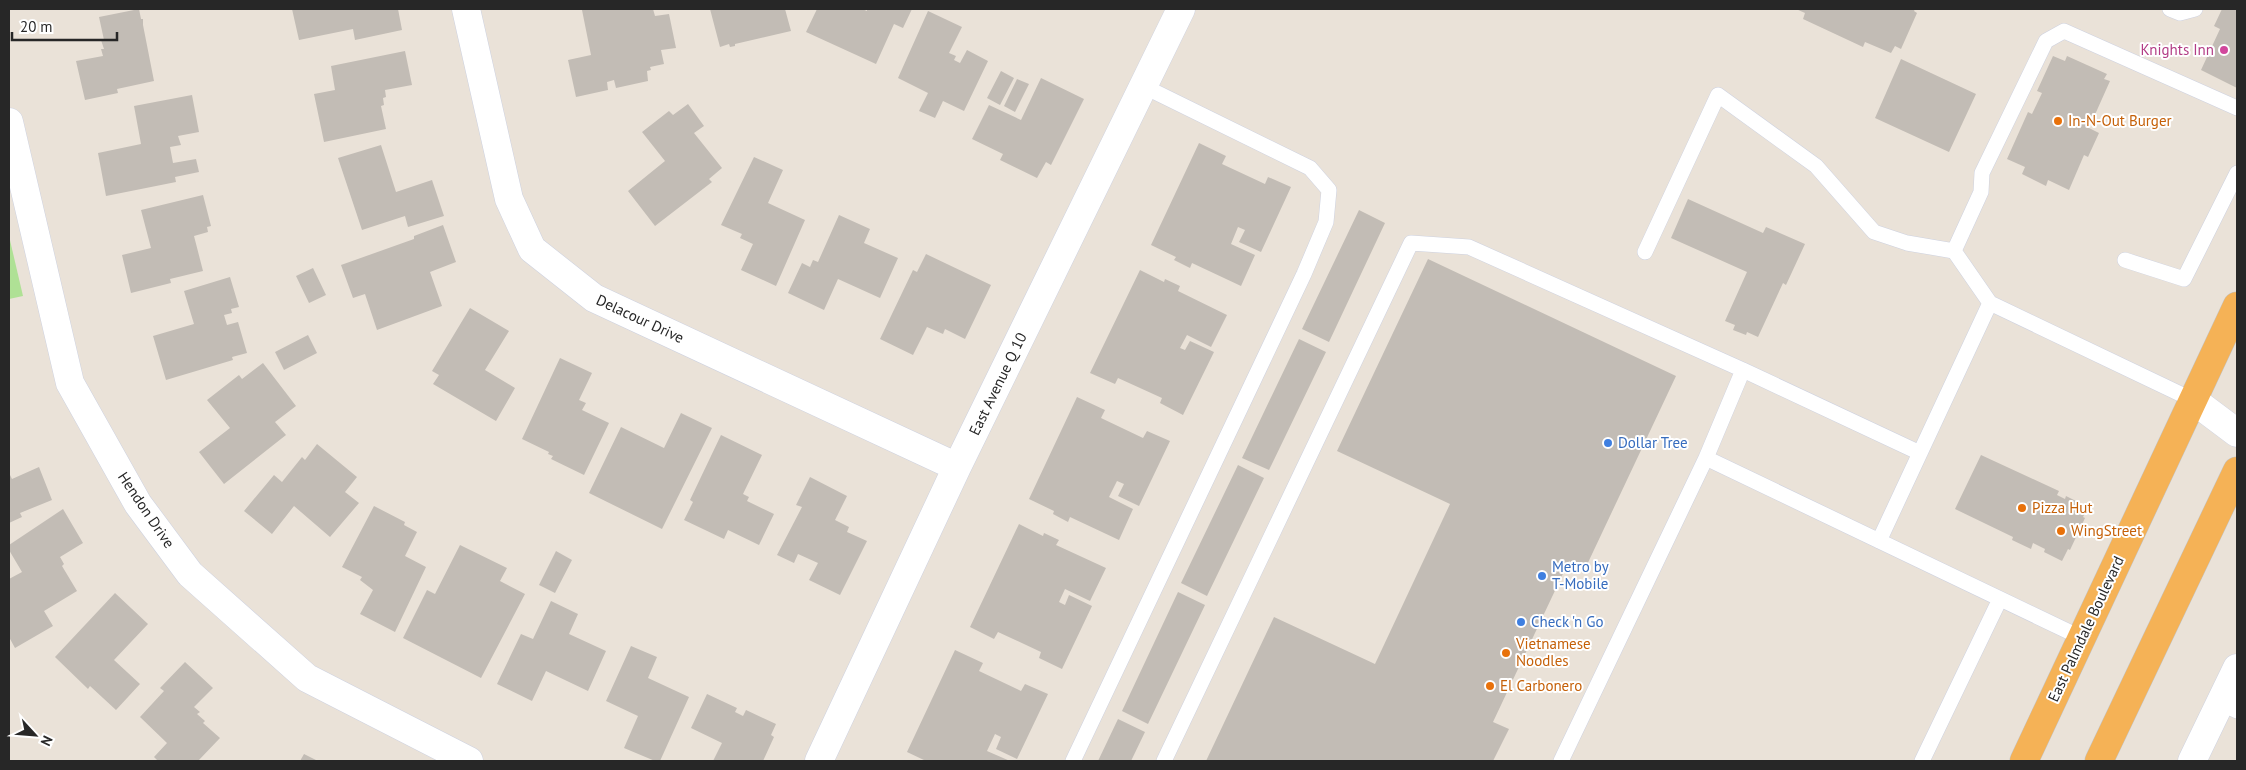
<svg xmlns="http://www.w3.org/2000/svg" width="2246" height="770" font-family="'PT Sans',sans-serif">
<style>
.green{fill:#afe195}
.building{fill:#c2bcb5}
.lines{fill:none;stroke-linecap:round;stroke-linejoin:round}
.service-casing{stroke:#ced2e0;stroke-width:16}
.minor-casing{stroke:#ced2e0;stroke-width:29}
.trunk-casing{stroke:#c3c3c3;stroke-width:29}
.service{stroke:#fff;stroke-width:15}
.minor{stroke:#fff;stroke-width:28}
.trunk{stroke:#f5b256;stroke-width:28}
.hotel-dot{fill:#d1479c;stroke:#fff;stroke-width:2}
.food-dot{fill:#e8710a;stroke:#fff;stroke-width:2}
.shop-dot{fill:#3f7fe0;stroke:#fff;stroke-width:2}
.labels{text-anchor:middle;stroke-width:4;stroke-linejoin:round;paint-order:stroke}
.hotel-label{font-size:15px;fill:#b23c85;stroke:#fff;text-anchor:end}
.food-label{font-size:15px;fill:#c56008;stroke:#fff;text-anchor:start}
.street-label{font-size:15px;fill:#272727;stroke:#fff}
.shop-label{font-size:15px;fill:#366cbe;stroke:#fff;text-anchor:start}
</style>
<rect width="100%" height="100%" fill="#eae2d8"/>
<path class="green" d="M 9,236 L 23,296 L 9,299 Z"/>
<path class="building" d="M 139,9 L 141,19 L 143,19 L 143,25 L 154,81 L 117,89 L 118,93 L 85,100 L 76,61 L 103,56 L 101,49 L 104,49 L 101,40 L 104,40 L 99,17 Z
M 292,9 L 398,9 L 402,30 L 355,40 L 353,29 L 299,40 Z
M 588,9 L 653,9 L 655,16 L 669,14 L 676,48 L 661,50 L 664,64 L 650,67 L 651,70 L 647,71 L 648,81 L 616,88 L 614,80 L 607,82 L 608,90 L 576,97 L 568,60 L 591,55 L 582,10 Z
M 710,9 L 785,9 L 791,31 L 735,44 L 735,46 L 730,47 L 729,44 L 720,47 Z
M 817,9 L 862,9 L 867,11 L 867,9 L 912,9 L 903,28 L 894,24 L 876,64 L 806,32 Z
M 1796,9 L 1915,9 L 1914,11 L 1917,13 L 1901,49 L 1895,46 L 1891,53 L 1865,42 L 1863,47 L 1803,19 L 1805,13 Z
M 2222,9 L 2237,9 L 2237,88 L 2201,70 L 2220,29 L 2214,26 Z
M 928,11 L 962,27 L 949,53 L 956,56 L 954,60 L 960,63 L 967,50 L 988,61 L 964,111 L 943,101 L 935,118 L 919,111 L 928,93 L 898,78 Z
M 405,51 L 412,85 L 385,90 L 386,97 L 383,98 L 384,105 L 381,106 L 386,129 L 324,142 L 314,94 L 335,90 L 331,66 Z
M 2053,56 L 2065,61 L 2067,56 L 2107,74 L 2104,79 L 2110,81 L 2089,128 L 2099,133 L 2088,157 L 2084,155 L 2069,190 L 2048,180 L 2046,186 L 2022,174 L 2025,167 L 2007,159 L 2028,112 L 2032,114 L 2042,93 L 2037,91 Z
M 1901,59 L 1976,94 L 1949,152 L 1875,118 Z
M 1001,71 L 1014,78 L 1000,105 L 987,98 Z
M 1041,78 L 1084,99 L 1051,165 L 1046,162 L 1037,178 L 1000,160 L 1003,154 L 972,139 L 989,105 L 1021,120 Z
M 1017,79 L 1029,84 L 1015,112 L 1004,106 Z
M 192,95 L 199,132 L 178,136 L 181,145 L 170,147 L 173,163 L 196,159 L 199,172 L 175,177 L 176,182 L 106,196 L 98,153 L 141,144 L 134,106 Z
M 688,104 L 704,126 L 694,133 L 722,168 L 709,179 L 712,182 L 655,226 L 628,191 L 665,161 L 642,132 L 669,111 L 673,115 Z
M 1199,143 L 1226,156 L 1222,164 L 1265,184 L 1268,177 L 1291,187 L 1261,252 L 1239,242 L 1245,230 L 1238,227 L 1231,244 L 1255,255 L 1241,286 L 1192,263 L 1190,268 L 1174,260 L 1176,257 L 1151,245 Z
M 381,145 L 396,192 L 432,180 L 444,216 L 408,227 L 405,216 L 362,230 L 338,158 Z
M 754,157 L 783,170 L 768,203 L 805,220 L 776,286 L 741,270 L 753,244 L 740,238 L 742,234 L 721,225 Z
M 203,195 L 211,226 L 207,227 L 208,232 L 194,236 L 203,271 L 170,279 L 171,283 L 131,293 L 122,255 L 151,248 L 141,210 Z
M 1688,199 L 1763,233 L 1766,227 L 1805,244 L 1786,285 L 1783,283 L 1758,337 L 1747,332 L 1746,335 L 1733,330 L 1735,325 L 1725,321 L 1747,272 L 1671,238 Z
M 1359,210 L 1385,223 L 1329,342 L 1302,329 Z
M 839,215 L 870,229 L 864,243 L 898,258 L 880,298 L 838,279 L 824,310 L 788,293 L 802,263 L 810,267 L 813,260 L 818,262 Z
M 443,225 L 456,262 L 430,272 L 442,306 L 377,330 L 365,294 L 353,298 L 341,265 L 414,239 L 414,236 Z
M 926,254 L 991,285 L 965,339 L 945,329 L 943,334 L 927,327 L 913,355 L 880,339 L 913,270 L 917,272 Z
M 1428,259 L 1676,376 L 1585,569 L 1569,561 L 1493,722 L 1509,729 L 1493,761 L 1206,761 L 1274,617 L 1375,664 L 1450,504 L 1337,451 Z
M 313,268 L 326,295 L 309,303 L 296,276 Z
M 1140,270 L 1164,282 L 1165,279 L 1180,286 L 1178,291 L 1227,315 L 1211,347 L 1187,335 L 1180,348 L 1185,350 L 1190,341 L 1214,352 L 1183,415 L 1160,403 L 1162,398 L 1118,378 L 1115,384 L 1090,373 Z
M 230,277 L 239,307 L 231,309 L 232,313 L 224,315 L 227,325 L 238,322 L 247,353 L 232,357 L 233,360 L 166,380 L 153,336 L 194,324 L 184,291 Z
M 470,308 L 509,331 L 485,370 L 515,388 L 496,421 L 433,384 L 439,375 L 432,371 Z
M 308,335 L 317,353 L 284,370 L 275,352 Z
M 1299,339 L 1326,352 L 1269,470 L 1242,458 Z
M 560,358 L 592,373 L 579,400 L 586,403 L 582,410 L 609,423 L 584,475 L 551,459 L 553,456 L 548,454 L 549,452 L 522,439 Z
M 263,363 L 296,406 L 275,422 L 286,435 L 224,484 L 199,452 L 230,428 L 207,400 L 239,375 L 242,379 Z
M 1077,397 L 1105,410 L 1101,418 L 1143,438 L 1147,431 L 1170,441 L 1139,506 L 1118,496 L 1124,484 L 1117,481 L 1109,497 L 1133,509 L 1119,540 L 1070,517 L 1068,522 L 1053,514 L 1054,511 L 1029,499 Z
M 681,413 L 712,428 L 662,529 L 589,493 L 621,427 L 664,448 Z
M 721,435 L 762,455 L 743,494 L 749,497 L 747,501 L 774,514 L 759,545 L 728,530 L 724,539 L 684,520 L 693,502 L 690,500 Z
M 317,444 L 357,477 L 345,492 L 359,503 L 330,537 L 294,506 L 272,534 L 244,511 L 274,475 L 282,482 L 302,457 L 305,460 Z
M 1981,455 L 2059,491 L 2057,495 L 2065,499 L 2066,496 L 2088,507 L 2083,517 L 2085,518 L 2070,550 L 2068,549 L 2062,561 L 2044,552 L 2045,549 L 2033,543 L 2031,549 L 2012,540 L 2013,537 L 1955,509 Z
M 1238,465 L 1264,478 L 1207,596 L 1181,583 Z
M 39,467 L 52,500 L 20,513 L 22,517 L 9,523 L 9,476 L 10,475 L 12,479 Z
M 810,477 L 847,496 L 835,520 L 849,527 L 847,532 L 867,541 L 840,595 L 809,580 L 818,563 L 798,554 L 794,563 L 777,555 L 802,507 L 796,505 Z
M 374,506 L 405,522 L 404,525 L 417,532 L 405,556 L 426,567 L 395,632 L 360,614 L 373,590 L 360,580 L 362,577 L 342,567 Z
M 63,509 L 83,543 L 60,557 L 64,564 L 62,566 L 77,591 L 44,611 L 53,626 L 15,648 L 9,637 L 9,579 L 22,572 L 9,550 L 9,545 Z
M 1019,524 L 1043,536 L 1044,533 L 1059,540 L 1056,545 L 1106,568 L 1090,601 L 1065,589 L 1059,602 L 1065,605 L 1069,595 L 1092,606 L 1062,669 L 1039,658 L 1041,652 L 998,632 L 994,639 L 970,627 Z
M 460,545 L 507,568 L 500,581 L 525,594 L 481,678 L 403,638 L 427,590 L 435,594 Z
M 556,551 L 572,560 L 555,593 L 539,585 Z
M 1178,592 L 1205,605 L 1148,724 L 1122,711 Z
M 115,593 L 148,624 L 114,660 L 140,684 L 116,710 L 90,686 L 88,689 L 55,657 Z
M 551,601 L 578,614 L 569,634 L 606,651 L 588,691 L 546,671 L 532,701 L 497,684 L 521,634 L 533,639 Z
M 631,646 L 657,657 L 648,678 L 689,697 L 660,761 L 655,761 L 624,748 L 638,716 L 606,701 Z
M 955,650 L 983,663 L 979,671 L 1021,691 L 1025,684 L 1048,694 L 1017,759 L 996,749 L 1001,737 L 995,734 L 987,751 L 1010,761 L 926,761 L 907,752 Z
M 185,662 L 213,688 L 194,707 L 200,712 L 197,714 L 205,721 L 203,723 L 220,738 L 198,761 L 158,761 L 154,757 L 167,743 L 140,717 L 164,691 L 160,688 Z
M 707,694 L 737,708 L 735,712 L 743,716 L 746,710 L 776,724 L 771,735 L 774,737 L 763,761 L 713,761 L 722,743 L 691,728 Z
M 1118,719 L 1145,732 L 1131,761 L 1098,761 Z
M 304,754 L 318,761 L 300,761 Z"/>
<g class="lines">
<g class="service-casing">
<path id="service" d="M 2170,9 L 2180,13 L 2195,9
M 1645,252 L 1718,95 L 1816,166 L 1874,232 L 1907,243 L 1954,251
M 2125,260 L 2184,279 L 2237,173
M 1990,303 L 1954,251 L 1981,192 L 1982,173 L 2046,41 L 2064,31 L 2237,108
M 1706,458 L 1743,370 L 1920,453 L 1990,303 L 2193,400
M 1879,541 L 1920,453
M 2220,703 L 2237,711
M 1073,761 L 1304,274 L 1326,222 L 1329,190 L 1310,168 L 1143,86
M 1164,761 L 1411,243 L 1469,247 L 1743,370
M 1561,761 L 1706,458 L 2082,638
M 1922,761 L 2000,599"/>
</g>
<g class="minor-casing">
<path id="minor" d="M 466,9 L 509,199 L 532,249 L 594,298 L 957,467
M 9,122 L 70,383 L 138,504 L 190,574 L 307,678 L 469,761
M 2193,400 L 2237,433
M 819,761 L 957,467 L 1181,9
M 2192,761 L 2237,668"/>
</g>
<g class="trunk-casing">
<path id="trunk" d="M 2024,761 L 2237,306
M 2099,761 L 2237,471"/>
</g>
<use href="#service" class="service"/>
<use href="#minor" class="minor"/>
<use href="#trunk" class="trunk"/>
</g>
<circle class="hotel-dot" cx="2224" cy="50" r="5"/>
<g class="food-dot">
<circle cx="2058" cy="121" r="5"/>
<circle cx="2022" cy="508" r="5"/>
<circle cx="2061" cy="531" r="5"/>
<circle cx="1506" cy="653" r="5"/>
<circle cx="1490" cy="686" r="5"/>
</g>
<g class="shop-dot">
<circle cx="1608" cy="443" r="5"/>
<circle cx="1542" cy="576" r="5"/>
<circle cx="1521" cy="622" r="5"/>
</g>
<g class="labels">
<g class="hotel-label">
<text x="2214" y="55">Knights Inn</text>
</g>
<g class="food-label">
<text x="2068" y="126">In-N-Out Burger</text>
<text x="2032" y="513">Pizza Hut</text>
<text x="2071" y="536">WingStreet</text>
<text x="1516" y="649">Vietnamese<tspan x="1516" dy="17">Noodles</tspan></text>
<text x="1500" y="691">El Carbonero</text>
</g>
<g class="street-label">
<text transform="translate(640 319) rotate(25)" y="5">Delacour Drive</text>
<text transform="translate(998 384) rotate(-64)" y="5">East Avenue Q 10</text>
<text transform="translate(146 510) rotate(56)" y="5">Hendon Drive</text>
<text transform="translate(2086 629) rotate(-65)" y="5">East Palmdale Boulevard</text>
</g>
<g class="shop-label">
<text x="1618" y="448">Dollar Tree</text>
<text x="1552" y="572">Metro by<tspan x="1552" dy="17">T-Mobile</tspan></text>
<text x="1531" y="627">Check 'n Go</text>
</g>
</g>
<rect width="2246" height="770" fill="none" stroke="#272727" stroke-width="20"/>
<g transform="translate(35 735) rotate(116)" stroke="#ffffff" stroke-width="4" paint-order="stroke">
<path d="M0-4L9 19L0 12L-9 19Z" fill="#272727"/>
<text y="-8" font-size="14" font-weight="bold" text-anchor="middle" fill="#272727">N</text>
</g>
<path d="M12 32v8h105v-8" fill="none" stroke="#272727" stroke-width="2.5"/>
<text x="20" y="32" font-size="15" fill="#272727" stroke="#ffffff" stroke-width="4" paint-order="stroke">20 m</text>
</svg>
